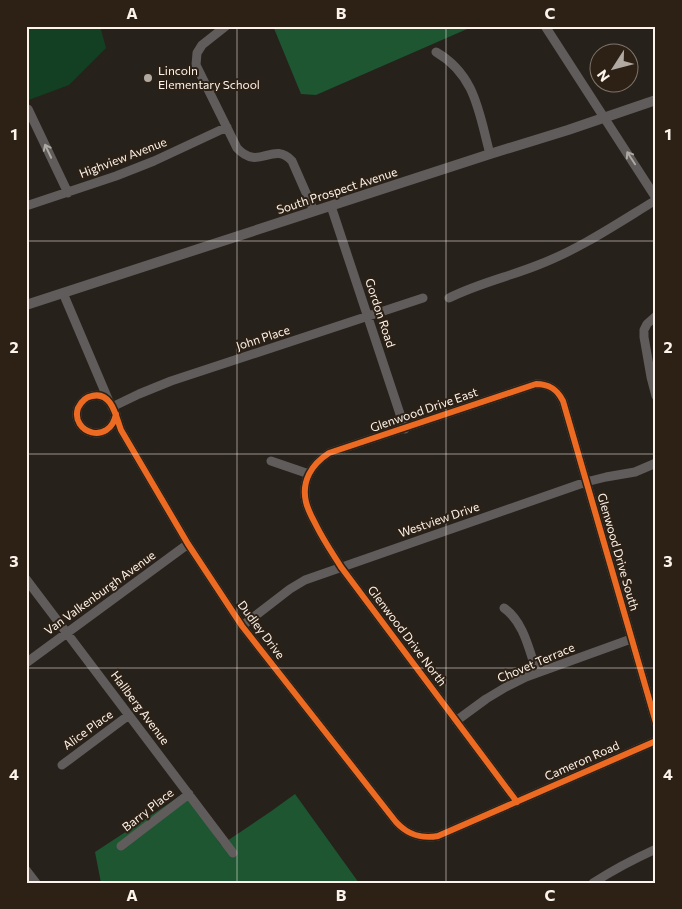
<svg xmlns="http://www.w3.org/2000/svg" width="682" height="909" font-family="Commissioner,sans-serif">
<style>
.green{fill:#134023}
.forest{fill:#1d5631}
.lines{fill:none;stroke-linecap:round;stroke-linejoin:round}
.minor{stroke:#605c5b;stroke-width:9}
.tertiary{stroke:#605c5b;stroke-width:10}
.cycleway-casing{stroke:#2d2115;stroke-width:9}
.cycleway{stroke:#ed6a23;stroke-width:6}
.oneway{stroke:#aea8a3}
.grid{fill:none;stroke:#fcf3eb;stroke-width:1;stroke-opacity:0.55}
.poi-dot{fill:#b1aaa2;stroke:#2d2115;stroke-width:2}
.labels{text-anchor:middle;stroke-width:4;stroke-linejoin:round;paint-order:stroke}
.poi-label{font-size:12px;fill:#fcf3eb;stroke:#2d2115;text-anchor:start}
.street-label{font-size:12px;fill:#fcf3eb;stroke:#2d2115}
.neatline{fill:none;stroke:#fcf3eb;stroke-width:2}
.grid-label{font-size:16px;text-anchor:middle;font-weight:bold;fill:#fcf3eb}
</style>
<rect width="100%" height="100%" fill="#27211b"/>
<path class="green" d="M 26,26 L 100,26 L 106,48 L 69,85 L 26,101 Z"/>
<path class="forest" d="M 273,26 L 474,26 L 316,95 L 301,94 Z
M 185,793 L 221,845 L 270,812 L 295,794 L 359,883 L 101,883 L 95,852 Z"/>
<g class="lines">
<path class="minor" d="M 226,26 L 202,45 L 197,53 L 196,65 L 237,148 C 259,172 273,140 292,161 L 314,211
M 545,26 L 656,198
M 436,52 C 476,75 479,114 490,154
M 26,109 L 28,109 L 68,193
M 26,206 L 116,176 L 154,161 L 227,127
M 331,206 L 405,429
M 63,293 L 108,399
M 449,298 C 479,283 508,277 538,265 C 580,249 618,223 656,200
M 656,316 L 647,324 L 644,330 L 644,337 L 651,377 L 656,396
M 112,407 L 139,394 L 171,381 L 423,298
M 116,414 C 110,446 70,433 78,408 C 81,402 86,397 92,396 C 112,391 116,417 121,430 L 188,544 L 242,626 L 396,822 C 408,835 421,839 438,836 L 656,741
M 271,461 L 309,474
M 26,579 L 233,853
M 504,608 C 524,622 529,650 537,673
M 242,626 L 290,589 L 305,580 L 586,482 L 606,477 L 635,472 L 656,463
M 26,663 L 188,544
M 456,721 L 486,699 L 506,687 L 526,677 L 631,639
M 62,765 L 129,715
M 517,802 L 341,567 C 333,554 324,541 317,527 C 313,519 308,511 306,502 C 301,481 312,464 329,453 L 536,384 C 549,384 557,389 563,401 L 656,723
M 121,846 L 189,794
M 26,870 L 36,883
M 593,883 C 613,870 634,859 656,849"/>
<path class="tertiary" d="M 26,305 L 490,154 L 568,130 L 656,100"/>
<g class="cycleway-casing">
<path id="cycleway" d="M 116,414 C 110,446 70,433 78,408 C 81,402 86,397 92,396 C 112,391 116,417 121,430 L 188,544 L 242,626 L 396,822 C 408,835 421,839 438,836 L 656,741
M 517,802 L 341,567 C 333,554 324,541 317,527 C 313,519 308,511 306,502 C 301,481 312,464 329,453 L 536,384 C 549,384 557,389 563,401 L 656,723"/>
</g>
<use href="#cycleway" class="cycleway"/>
</g>
<defs><path id="oneway-shaft" d="M-6 0H5M1.5-3L5.5 0L1.5 3" fill="none" stroke-width="1.6" stroke-linecap="round" stroke-linejoin="round" transform="scale(1.25)"/></defs>
<g class="oneway">
<use href="#oneway-shaft" transform="translate(48 151) rotate(-115)"/>
<use href="#oneway-shaft" transform="translate(631 158) rotate(-123)"/>
</g>
<path class="grid" d="M 237,26 L 237,883M 446,26 L 446,883M 26,241 L 656,241M 26,454 L 656,454M 26,668 L 656,668"/>
<circle class="poi-dot" cx="148" cy="78" r="5"/>
<g class="labels">
<g class="poi-label">
<text x="158" y="75">Lincoln<tspan x="158" dy="14">Elementary School</tspan></text>
</g>
<g class="street-label">
<text transform="translate(123 158) rotate(-21)" y="4">Highview Avenue</text>
<text transform="translate(337 191) rotate(-18)" y="4">South Prospect Avenue</text>
<text transform="translate(380 313) rotate(72)" y="4">Gordon Road</text>
<text transform="translate(263 338) rotate(-18)" y="4">John Place</text>
<text transform="translate(424 410) rotate(-19)" y="4">Glenwood Drive East</text>
<text transform="translate(439 520) rotate(-19)" y="4">Westview Drive</text>
<text transform="translate(618 552) rotate(74)" y="4">Glenwood Drive South</text>
<text transform="translate(100 593) rotate(-36)" y="4">Van Valkenburgh Avenue</text>
<text transform="translate(261 630) rotate(53)" y="4">Dudley Drive</text>
<text transform="translate(407 636) rotate(53)" y="4">Glenwood Drive North</text>
<text transform="translate(536 663) rotate(-23)" y="4">Chovet Terrace</text>
<text transform="translate(140 708) rotate(53)" y="4">Hallberg Avenue</text>
<text transform="translate(88 730) rotate(-36)" y="4">Alice Place</text>
<text transform="translate(582 761) rotate(-24)" y="4">Cameron Road</text>
<text transform="translate(148 810) rotate(-38)" y="4">Barry Place</text>
</g>
</g>
<rect width="682" height="909" fill="none" stroke="#2d2115" stroke-width="55"/>
<g transform="translate(614 68) rotate(234)"><circle r="24" fill="#2d2115" stroke="#80756b"/>
<path d="M0-4L9 19L0 12L-9 19Z" fill="#b1aaa2"/>
<text y="-8" font-size="14" font-weight="bold" text-anchor="middle" fill="#fcf3eb">N</text>
</g>
<rect x="28" y="28" width="626" height="854" class="neatline"/>
<g class="grid-label">
<text x="132" y="19">A</text>
<text x="341" y="19">B</text>
<text x="550" y="19">C</text>
<text x="14" y="140">1</text>
<text x="668" y="140">1</text>
<text x="14" y="353">2</text>
<text x="668" y="353">2</text>
<text x="14" y="567">3</text>
<text x="668" y="567">3</text>
<text x="14" y="780">4</text>
<text x="668" y="780">4</text>
<text x="132" y="901">A</text>
<text x="341" y="901">B</text>
<text x="550" y="901">C</text>
</g>
</svg>
